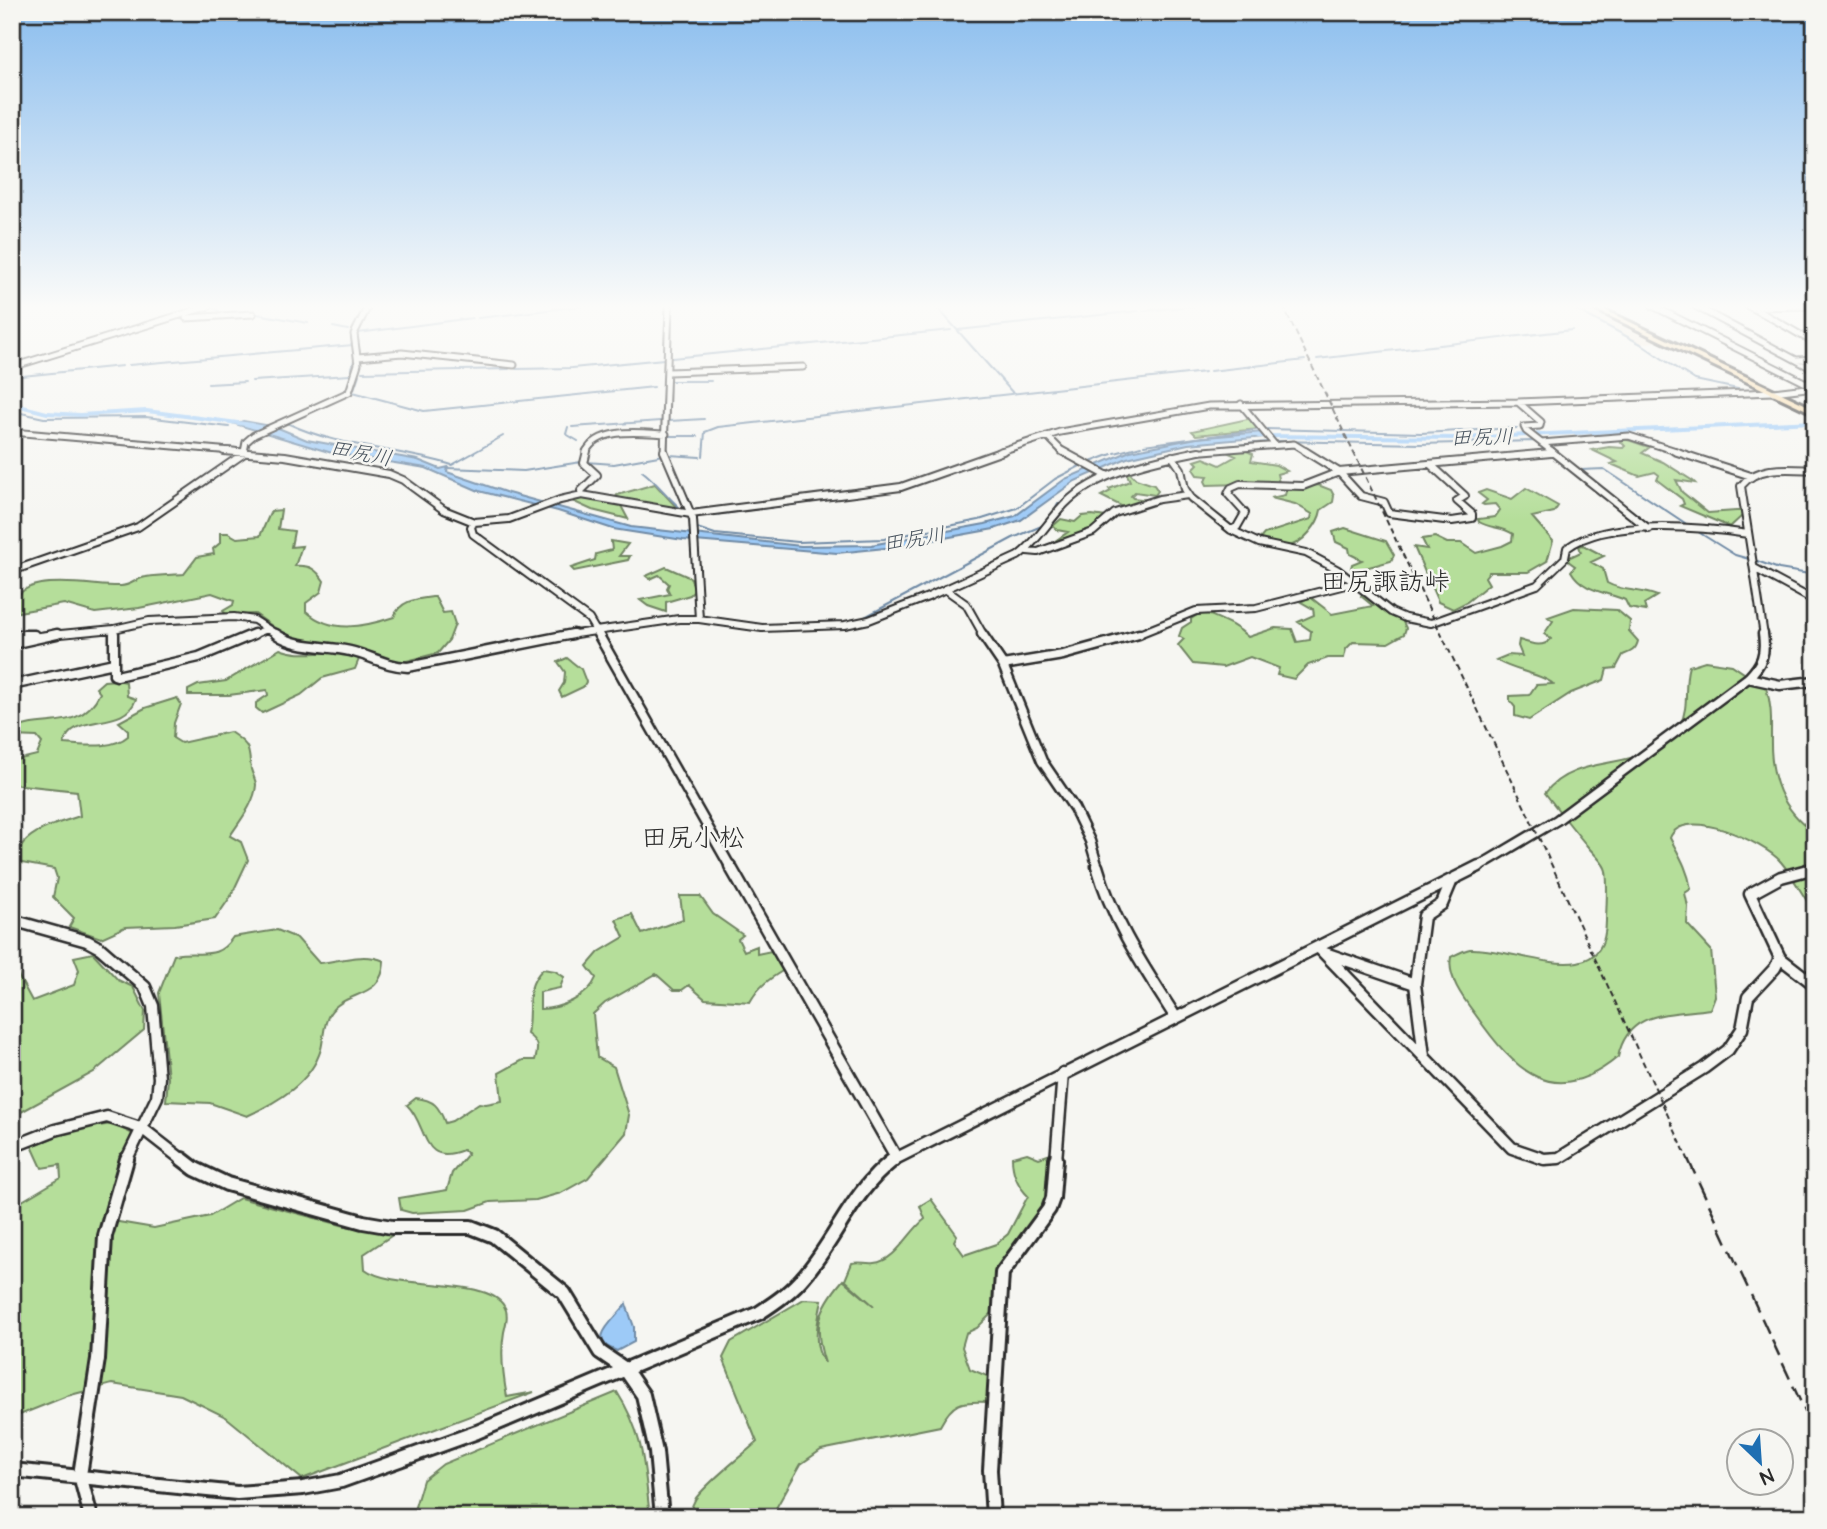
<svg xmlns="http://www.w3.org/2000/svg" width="1827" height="1529" font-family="'Architects Daughter','Klee One',sans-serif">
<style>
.built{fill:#f1e6d6}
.green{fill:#b5de9a;stroke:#708462;stroke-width:2}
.water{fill:#9dcaf7;stroke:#6f8aa5;stroke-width:2}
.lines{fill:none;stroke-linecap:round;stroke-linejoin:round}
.stream{stroke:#6f8aa5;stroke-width:2}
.river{fill:#9dcaf7;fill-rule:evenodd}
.minor-far4-casing{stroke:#2b2b2b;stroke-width:9}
.minor-far3-casing{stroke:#2b2b2b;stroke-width:10}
.minor-far2-casing{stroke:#2b2b2b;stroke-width:13}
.minor-far1-casing{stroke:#2b2b2b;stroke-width:15}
.minor-casing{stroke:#2b2b2b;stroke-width:18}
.highway-casing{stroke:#2b2b2b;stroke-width:6}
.minor-far4{stroke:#f6f6f2;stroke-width:5}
.minor-far3{stroke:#f6f6f2;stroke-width:6}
.minor-far2{stroke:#f6f6f2;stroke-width:8}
.minor-far1{stroke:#f6f6f2;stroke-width:10}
.minor{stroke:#f6f6f2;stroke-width:12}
.highway{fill:#faddab;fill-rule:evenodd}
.rail-far1{stroke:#2b2b2b;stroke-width:2;stroke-dasharray:6 3.5;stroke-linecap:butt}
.rail{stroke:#2b2b2b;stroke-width:2.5;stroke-dasharray:17 8;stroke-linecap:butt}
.labels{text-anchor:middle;stroke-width:5;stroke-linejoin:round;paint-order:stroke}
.far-water-label{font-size:21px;font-style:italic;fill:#48535e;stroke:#f6f6f2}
.quarter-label{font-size:26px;fill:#2b2b2b;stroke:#f6f6f2}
</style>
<rect width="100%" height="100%" fill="#f6f6f2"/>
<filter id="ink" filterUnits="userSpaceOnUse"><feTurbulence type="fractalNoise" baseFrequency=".0143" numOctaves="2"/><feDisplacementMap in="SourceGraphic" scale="14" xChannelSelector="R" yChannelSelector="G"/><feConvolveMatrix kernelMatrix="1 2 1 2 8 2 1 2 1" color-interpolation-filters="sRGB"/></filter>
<g filter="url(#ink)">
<path class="built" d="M 1590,308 L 1614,319 L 1660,341 L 1642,344 L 1578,310 Z"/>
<path class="green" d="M 1252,418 L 1259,429 L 1196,435 L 1192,431 Z
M 1617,438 C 1628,438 1639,445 1650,447 L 1642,453 L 1663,462 L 1693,481 L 1695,483 L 1676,480 L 1682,492 L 1708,513 L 1736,511 L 1741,511 L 1742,516 L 1730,527 L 1680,506 L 1684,504 L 1682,499 L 1657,480 L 1659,475 L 1655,472 L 1639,476 L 1611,464 L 1617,462 L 1592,450 L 1609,447 L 1623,448 L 1625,446 Z
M 1245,450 L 1253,454 L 1251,461 L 1276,465 L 1287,471 L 1277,474 L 1279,483 L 1207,485 L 1205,481 L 1208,476 L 1197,475 L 1193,469 L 1198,464 L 1195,461 L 1204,458 L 1220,465 L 1236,456 L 1227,452 Z
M 1128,471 L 1136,479 L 1154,485 L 1158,491 L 1155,495 L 1135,492 L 1131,496 L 1133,498 L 1149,500 L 1125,508 L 1101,496 L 1111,491 L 1109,489 L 1130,481 L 1126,472 Z
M 655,484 L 680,511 L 616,497 L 617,495 Z
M 1318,485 L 1331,490 L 1334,496 L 1333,502 L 1321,510 C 1319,523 1303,545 1287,546 C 1279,547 1267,542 1259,540 L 1264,534 L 1311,519 L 1312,514 L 1295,504 L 1271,498 L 1285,495 L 1287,488 Z
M 1526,488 L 1558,506 L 1554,512 L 1532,517 L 1553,541 L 1547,561 L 1528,572 L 1489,572 L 1485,577 L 1489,584 L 1467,602 L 1453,609 L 1438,602 L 1414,547 L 1427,549 L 1422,539 L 1435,537 L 1447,543 L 1461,543 L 1476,553 L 1502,546 L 1512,541 L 1513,534 C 1502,526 1491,529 1479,522 L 1478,519 L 1495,517 L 1500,510 L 1495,504 L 1484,505 L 1482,504 L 1487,500 L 1478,493 L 1486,490 L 1512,499 Z
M 582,497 L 619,502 L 628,519 L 592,510 L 570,500 Z
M 281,510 L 278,529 L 294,531 L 291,547 L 302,546 L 295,566 C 310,565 316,569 324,581 L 321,592 L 306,603 L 306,611 C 331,634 364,627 394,617 C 400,600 417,599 432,597 L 435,597 L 443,613 L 451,612 L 455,624 L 449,640 L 438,653 L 395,664 L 347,645 L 292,640 L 255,614 L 227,615 L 223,611 L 233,605 L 234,601 L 212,593 L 139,608 L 95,613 L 64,604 L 13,613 C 11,566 95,588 121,586 C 130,586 137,578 146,577 C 159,575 172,575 184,574 L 197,557 L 214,554 L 213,549 L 220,543 L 220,533 L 228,533 L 237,538 L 260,536 L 271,511 Z
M 1092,515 L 1106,517 L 1090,531 L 1055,541 L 1068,532 L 1057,530 L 1053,526 L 1061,519 L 1075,522 L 1082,516 Z
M 1345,528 L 1386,541 L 1394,555 L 1391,561 L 1358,570 L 1351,568 L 1352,564 L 1362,560 L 1350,554 L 1349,548 L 1336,542 L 1333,532 Z
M 611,541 L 628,544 L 619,556 L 630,556 L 628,560 L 574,571 L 571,568 L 595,560 L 596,554 L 612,550 Z
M 1583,545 L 1604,556 L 1591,562 L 1603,569 L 1607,583 C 1623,592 1640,589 1657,596 L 1644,604 L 1646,611 L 1629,608 L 1625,600 C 1606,592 1582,591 1571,571 L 1575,566 L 1568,561 L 1568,558 L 1581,552 L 1579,546 Z
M 666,567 L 691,578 L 694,591 L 690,595 L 666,602 L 666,612 L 648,606 L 640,600 L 670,594 L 667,588 L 669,584 L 659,575 L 650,579 L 646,576 Z
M 1363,593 L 1401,618 L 1406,628 L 1404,634 L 1388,643 L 1353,642 L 1346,649 L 1344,658 L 1328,658 L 1308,665 L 1294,679 L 1277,675 L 1279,668 L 1250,657 L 1223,667 L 1193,664 L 1178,645 L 1184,639 L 1179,636 L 1182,628 L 1191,622 L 1191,619 C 1203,610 1221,607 1234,612 L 1213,613 L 1210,615 C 1224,621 1237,626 1248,637 L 1275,628 L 1292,629 L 1297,642 L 1310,640 L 1311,631 L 1298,622 L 1314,615 L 1313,609 L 1301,602 L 1310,597 L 1332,614 L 1373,606 L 1361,596 Z
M 1574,608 L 1617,610 L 1630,621 L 1629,631 L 1638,641 C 1636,650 1631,652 1623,655 L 1616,668 L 1607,669 L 1604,680 L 1571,693 L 1529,720 L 1515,716 L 1515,707 L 1510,701 L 1510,696 L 1529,695 L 1536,685 L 1553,684 C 1543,674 1512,671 1496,660 L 1508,655 L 1522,656 L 1518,646 L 1519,640 C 1530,643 1542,649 1551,639 L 1544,634 L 1553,621 L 1548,617 Z
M 280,649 C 306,660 335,645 359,659 L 355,669 L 322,678 L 301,695 L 262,713 L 256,708 L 256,703 L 268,695 L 267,690 L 229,695 L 188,695 L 188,690 L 198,685 L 226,681 Z
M 567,658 L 581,669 L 586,682 L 583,687 L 562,697 L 559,691 L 564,683 L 565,672 L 558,662 Z
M 1705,661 L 1732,665 L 1766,688 C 1772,706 1771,719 1771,737 C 1770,778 1781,809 1815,833 L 1815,912 C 1802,896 1794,877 1781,862 C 1765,843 1683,804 1670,838 C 1679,855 1688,869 1691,889 L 1685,893 L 1688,907 L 1687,924 L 1711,950 L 1715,996 L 1710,1009 C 1670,1015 1628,1009 1618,1057 C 1553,1111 1514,1070 1475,1014 C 1463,998 1447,977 1451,957 C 1457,954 1464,950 1470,949 C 1515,946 1606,997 1606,921 C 1606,910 1609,875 1605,868 C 1602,861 1593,853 1588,847 C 1573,829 1559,811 1545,793 C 1579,748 1651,777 1680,725 C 1690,706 1683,685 1689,666 Z
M 117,680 L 126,682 L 127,696 L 136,699 C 124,733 72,710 64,744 C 84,745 112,750 128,736 L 128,730 L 119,722 L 145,708 L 177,698 L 181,704 L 174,723 L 173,738 L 181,743 L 230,732 C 251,746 248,747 251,769 C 252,774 256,780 256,785 C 255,803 239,822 230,836 L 241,842 L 248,860 L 231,896 L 215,919 L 175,925 L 125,927 L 101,938 L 69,927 L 74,918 L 53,897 L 57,878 L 54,869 L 16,862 C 16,833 58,823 80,816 L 77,791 L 12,784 L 12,761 L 37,755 L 42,743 L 37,737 L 12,736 L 12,730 C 45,714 79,734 100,693 L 96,688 L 104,681 Z
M 680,896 L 700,896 L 713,914 L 743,935 L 738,939 L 744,951 L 757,946 L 757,954 L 771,951 L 784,970 C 769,979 759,986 750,1002 L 705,999 L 689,985 L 682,990 L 674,990 L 656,974 L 605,1003 L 593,1014 L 597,1057 L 614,1067 L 629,1115 L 626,1133 L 588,1178 L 561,1193 L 536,1200 L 490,1202 L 468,1210 L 412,1213 L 401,1210 L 399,1198 L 447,1190 L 452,1173 L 468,1154 L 463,1150 C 420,1167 429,1126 407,1105 L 416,1098 C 434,1100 439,1106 445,1123 L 452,1121 L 479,1103 L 486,1104 L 502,1101 L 499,1073 L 523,1060 L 535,1060 C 539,1047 538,1042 527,1034 C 532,1010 523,988 543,969 L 555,971 L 564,977 L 560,988 L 540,992 L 540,1009 C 559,1009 588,998 596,978 L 587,966 L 599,952 L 624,937 L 616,919 L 632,914 L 642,934 L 683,919 Z
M 277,930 L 297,938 L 319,963 C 339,961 365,952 384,961 C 383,1000 345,990 330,1013 C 323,1024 324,1037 321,1049 C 311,1083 277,1102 247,1116 L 210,1103 L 166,1101 L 168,1078 L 159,993 L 174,955 C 201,950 216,962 233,937 Z
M 93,953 L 118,980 L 133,987 L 145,1011 L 144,1030 L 94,1072 L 12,1117 L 12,967 L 16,965 L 19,977 L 32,1001 L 74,985 L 79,970 L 74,957 Z
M 113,1124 L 133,1134 L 106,1202 L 113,1221 L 154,1228 L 210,1216 L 240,1198 L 345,1226 L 394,1234 L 364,1254 L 365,1269 C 393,1291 486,1276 504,1306 C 509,1313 506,1324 504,1332 C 500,1354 503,1376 507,1397 L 534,1392 L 302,1479 L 226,1417 L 181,1395 L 112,1384 L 67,1396 L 12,1418 L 12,1207 L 61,1178 L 60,1165 L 42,1168 L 32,1146 L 75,1129 Z
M 1027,1153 L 1039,1158 L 1054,1153 L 1051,1197 L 1000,1272 L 992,1313 L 977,1328 L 966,1333 L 962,1347 L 970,1369 L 992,1378 L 987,1402 C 960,1401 953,1402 940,1426 L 821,1450 L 801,1464 L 771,1517 L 685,1517 C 691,1511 692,1505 696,1498 C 713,1477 737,1460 757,1442 L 723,1358 L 731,1342 L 804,1299 L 822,1300 C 818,1320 811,1346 825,1363 C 813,1327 818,1309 843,1280 L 874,1306 L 845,1280 L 852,1263 C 860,1261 866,1264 874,1263 C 896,1261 909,1231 925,1219 L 920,1206 L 931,1199 L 957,1235 L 954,1241 L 964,1255 L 996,1244 L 1008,1234 L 1028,1196 C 1017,1185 1012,1172 1012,1157 Z
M 617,1392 C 645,1436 644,1467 650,1517 L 412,1517 L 423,1480 L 443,1464 Z"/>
<path class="water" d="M 243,421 L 276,427 L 307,440 L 418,460 L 440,469 L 448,467 L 447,472 L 508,493 L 631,527 L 801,546 L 871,545 L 985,524 L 1015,516 L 1065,479 L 1130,451 L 1197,438 L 1262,432 L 1266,437 L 1188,444 L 1127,458 L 1075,481 L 1021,520 L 994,529 L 895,547 L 837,553 L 683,540 L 613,529 L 558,511 L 479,491 L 426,468 L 332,453 L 235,424 Z
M 626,1304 L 634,1327 L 634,1342 L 617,1351 C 584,1340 615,1320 626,1304 Z"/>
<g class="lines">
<path class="stream" d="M 936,306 L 1012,392
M 1569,306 L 1641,344
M 212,307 L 222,313
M 1143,311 L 1193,306
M 257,314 L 308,323
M 478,318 L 582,306
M 333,327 L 348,330
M 958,330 L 1138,311
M 358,333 L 472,318
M 1642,345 L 1679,370
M 672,358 L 951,330
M 1317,359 L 1572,330
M 129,365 L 353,345
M 516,369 L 572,368 L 664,359
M 1210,371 L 1305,360
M 1681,371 L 1695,380 L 1747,391
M 351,372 L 355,356
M 362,372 L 509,369
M 359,375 L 353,392 L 424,411 L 654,387
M 12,377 L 122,366
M 252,381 L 350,375
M 671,381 L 711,381
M 208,384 L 245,382
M 1339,402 L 1436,400
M 12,411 L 44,418 L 146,417 L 229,427
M 669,421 L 704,419
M 287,423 C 339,448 397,448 452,465 L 503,436
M 568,427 L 566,434 L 578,441
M 572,427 L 661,421
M 1266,429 L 1421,433 L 1517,428
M 66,434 L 201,445
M 668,436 L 698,436
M 1278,441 L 1420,444 L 1534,441 L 1542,447
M 1144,445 L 1256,430
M 1198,449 L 1266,442
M 1004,453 L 1022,447
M 1115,453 L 1141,446
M 669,455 L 700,457
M 703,456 L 705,432 L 718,427 L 1205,372
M 586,462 L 614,464 L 664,455
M 1088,463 L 1112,454
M 447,468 L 524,471 L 581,462
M 1117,470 L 1185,451
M 1581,470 L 1604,469 L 1688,525
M 642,471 C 657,482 666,496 680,508
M 908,488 L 963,468
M 1054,512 L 1058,504 L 1075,492
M 706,516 L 857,496
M 697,528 L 715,534 L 798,542 L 884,539 L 979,520 L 1017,508 L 1055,479 L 1082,465
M 1695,530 L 1735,555 L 1749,559
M 1757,561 L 1779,569 L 1815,575
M 863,618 L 1013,538 L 1044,525
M 776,625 L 802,623"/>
<path class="river" d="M 12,402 L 47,411 L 80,413 L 147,409 L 253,423 L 256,425 L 253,427 L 147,413 L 80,417 L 47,415 L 12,406 Z
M 1815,420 L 1815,424 L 1459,440 L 1258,438 L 1254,436 L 1258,434 L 1459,436 Z"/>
<g class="minor-far4-casing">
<path id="minor-far4" d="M 1653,306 L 1814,387
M 1695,306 L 1815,370
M 1748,306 C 1772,317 1792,331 1815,343
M 1754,307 L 1807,306
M 186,318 L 253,314
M 358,357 L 402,353 L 514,365
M 1797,360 L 1815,359
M 12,367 L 209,306
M 668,372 L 803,367
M 1518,402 L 1541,422 L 1540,426 L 1524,427 L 1526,431 L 1553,452
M 1241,404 L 1274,444
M 12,432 L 243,452
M 1047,436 L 1063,452
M 1541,443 L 1629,436 L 1679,452
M 244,452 L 246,442 L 254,435 L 349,392 L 358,364 L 354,334 L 368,306
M 586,452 C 599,426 642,433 666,434
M 664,452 L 669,306
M 998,452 L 1060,432 L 1209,406 L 1518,402 L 1773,392 L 1815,387
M 1191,452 L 1294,444 L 1307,452"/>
</g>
<g class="minor-far3-casing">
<path id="minor-far3" d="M 224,451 L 285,456 L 389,474 L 403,480 L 444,510 L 474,522 L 509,519 L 560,500 L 582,495 L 691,514 L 901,487 L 1003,451
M 664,451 L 693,519 L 699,619
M 1062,451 L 1108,476
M 1305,451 L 1339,472 L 1361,496 L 1384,502 L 1389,513 L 1452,521 L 1472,518 L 1472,514 L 1457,501 L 1465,496 L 1430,464
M 1551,451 L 1649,529
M 1674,451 L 1751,476
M 1172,456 L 1181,469 L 1185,489 L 1191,498 L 1231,530 L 1259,543 L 1306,553 L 1338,570 L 1391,612 L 1405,618 L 1431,623 L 1537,585 L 1565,558 L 1567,548 C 1607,518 1701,527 1748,534
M 582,495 L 581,491 L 597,475 L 584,463 L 587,451
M 474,522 L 471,527 L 473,534 L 589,619 L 599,636
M 1231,530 L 1237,527 L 1245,513 L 1228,494 L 1231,488 L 1240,484 L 1303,486 L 1339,472 L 1551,453
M 1027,551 L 1038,552 L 1093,532 L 1115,513 L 1159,499 L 1188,495
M 1754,568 L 1815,601
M 12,571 L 138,527 L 246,452
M 945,589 L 966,604 L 984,636
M 114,629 L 114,636
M 12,635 L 34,635
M 39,636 L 114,629 L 149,621 L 234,617 L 254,620 L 279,636
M 250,636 L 267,629
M 561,636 L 679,619 L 699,619 L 762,628 L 845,625 L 869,620 L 928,597 L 1018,556 C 1037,542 1048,521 1065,504 C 1096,472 1158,459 1199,451
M 1134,636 L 1196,611 L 1256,608 L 1353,583
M 1764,636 L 1741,486 C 1758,464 1790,469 1815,470"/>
</g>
<g class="minor-far2-casing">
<path id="minor-far2" d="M 114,634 L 114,675 L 117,676 L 199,657 L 254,634
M 276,634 C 298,649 325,645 350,651 C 372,656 385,666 408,667 L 573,634
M 598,634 L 731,868
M 982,634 L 1003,665 L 1042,761 L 1074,808 L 1090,841 L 1098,868
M 12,635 L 34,635
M 12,644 L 57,634
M 1003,665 L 1063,655 L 1139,634
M 1748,678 L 1780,685 L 1815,681
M 12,685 L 114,663
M 1476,868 L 1557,820 L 1748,678 C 1762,664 1766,654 1763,634"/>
</g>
<g class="minor-far1-casing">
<path id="minor-far1" d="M 730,866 L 896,1157
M 1097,866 C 1113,923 1145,969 1176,1018
M 12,920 L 87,941 L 100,948 L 145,987 L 153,1006 L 159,1078 L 157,1097 L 126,1161
M 1319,948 L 1512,1148 L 1544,1159 L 1559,1158 L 1704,1068 L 1728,1050 L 1742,1029 L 1748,997 L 1775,968 L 1780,958 L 1750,894 L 1781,877 L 1815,868
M 1325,953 L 1415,984
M 1780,958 L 1815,985
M 1424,1056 L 1415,984 L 1424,916 L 1442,904 L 1452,880
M 12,1147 L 55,1130 L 107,1117 L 143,1129 L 184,1161
M 891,1161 L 1479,866
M 1056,1161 L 1063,1073"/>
</g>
<g class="minor-casing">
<path id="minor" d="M 182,1159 L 195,1169 L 227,1184 L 363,1222 L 392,1227 L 471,1227 L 494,1236 L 564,1293 L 600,1352 L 625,1369 L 643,1395 L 656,1452 L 662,1517
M 12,1470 L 237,1493 L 303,1488 L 341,1481 L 477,1432 L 759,1313 C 776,1302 792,1291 805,1275 C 839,1235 850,1194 894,1159
M 91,1517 L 80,1475 L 98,1359 L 105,1236 L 127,1159
M 993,1517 L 990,1470 L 1002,1273 L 1049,1209 L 1053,1198 L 1056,1159"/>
</g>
<g class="highway-casing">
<path id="highway" d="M 1588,306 L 1596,306 L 1815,409 L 1815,414 Z"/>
</g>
<use href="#minor-far4" class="minor-far4"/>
<use href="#minor-far3" class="minor-far3"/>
<use href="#minor-far2" class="minor-far2"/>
<use href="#minor-far1" class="minor-far1"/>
<use href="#minor" class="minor"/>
<use href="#highway" class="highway"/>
<path class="rail-far1" d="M 1283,306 L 1527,812 L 1689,1161"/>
<path class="rail" d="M 1688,1159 L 1815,1433"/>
</g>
</g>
<linearGradient id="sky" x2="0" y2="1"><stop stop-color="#8abdee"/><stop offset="0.59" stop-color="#fbfbf9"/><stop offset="1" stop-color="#fbfbf9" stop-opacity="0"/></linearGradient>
<rect width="1827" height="520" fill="url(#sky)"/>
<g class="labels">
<g class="far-water-label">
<text transform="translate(1482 437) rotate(-2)" y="7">田尻川</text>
<text transform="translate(361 453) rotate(11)" y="7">田尻川</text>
<text transform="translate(914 539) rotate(-9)" y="7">田尻川</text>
</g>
<g class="quarter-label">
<text x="1385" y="590">田尻諏訪峠</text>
<text x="693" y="846">田尻小松</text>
</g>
</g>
<rect width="1827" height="1529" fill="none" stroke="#f6f6f2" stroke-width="42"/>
<rect x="21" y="21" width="1785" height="1487" fill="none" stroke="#2b2b2b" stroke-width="2.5" filter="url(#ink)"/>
<g transform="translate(1760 1462) rotate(155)"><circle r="33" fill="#f6f6f2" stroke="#a5a5a2" stroke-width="2"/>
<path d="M0-5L12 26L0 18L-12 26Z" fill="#1f6fb2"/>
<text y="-10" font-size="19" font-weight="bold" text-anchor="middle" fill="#2b2b2b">N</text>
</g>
</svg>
